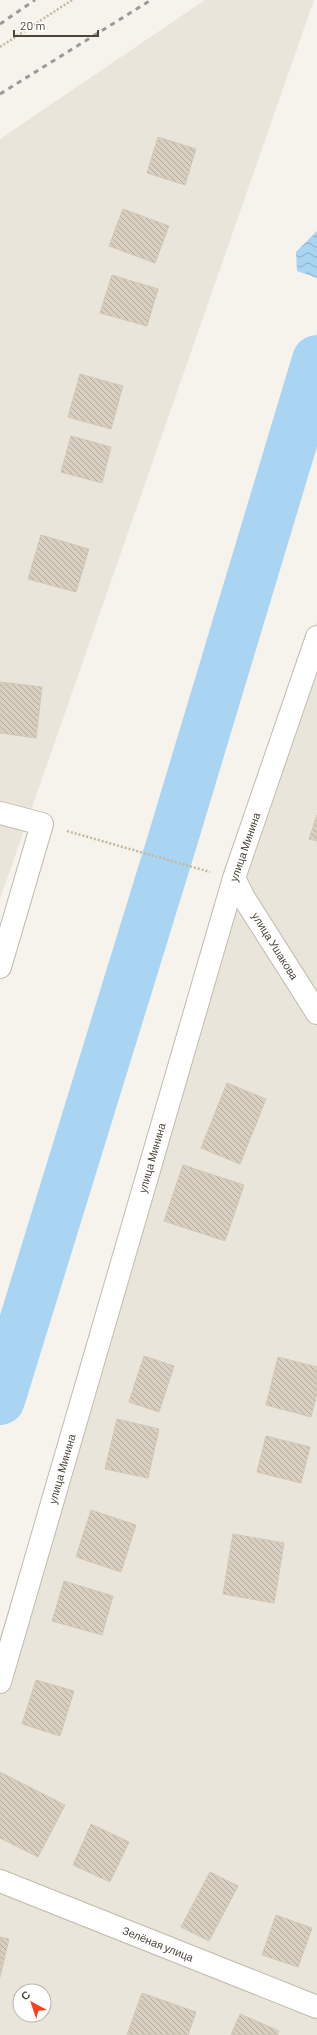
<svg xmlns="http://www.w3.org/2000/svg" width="317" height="2035" font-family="Barlow,sans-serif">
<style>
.residential{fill:#eae5da;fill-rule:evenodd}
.water{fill:url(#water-waves)}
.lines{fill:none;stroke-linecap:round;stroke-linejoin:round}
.river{stroke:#a9d4f2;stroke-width:50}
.building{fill:url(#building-back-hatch);stroke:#d3c7b4}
.street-casing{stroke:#c2bbae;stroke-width:24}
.path{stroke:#c4b79f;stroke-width:2.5;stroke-dasharray:2 2;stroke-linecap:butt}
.street{stroke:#fff;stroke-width:22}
.rail{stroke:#9a9a9a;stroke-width:3;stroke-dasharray:5 5;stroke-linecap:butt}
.labels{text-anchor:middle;stroke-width:4;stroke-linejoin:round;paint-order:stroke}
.street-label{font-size:11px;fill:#4b4439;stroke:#fff}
</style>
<defs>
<pattern id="water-waves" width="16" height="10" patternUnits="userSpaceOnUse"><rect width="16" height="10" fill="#a9d4f2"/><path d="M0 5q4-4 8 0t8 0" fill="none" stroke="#8caec5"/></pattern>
<pattern id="building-back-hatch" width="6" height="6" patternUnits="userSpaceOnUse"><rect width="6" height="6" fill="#d8cfc1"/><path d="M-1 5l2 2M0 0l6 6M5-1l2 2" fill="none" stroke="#b1aa9e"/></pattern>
</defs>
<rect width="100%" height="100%" fill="#f6f3ec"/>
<path class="residential" d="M 205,0 L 314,0 L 0,899 L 0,139 Z
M 317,621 L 317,2035 L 0,2035 L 0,1638 ZM 20,1991 L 44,1991 L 44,2015 L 20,2015 Z"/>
<path class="water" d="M 317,231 L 317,278 L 297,271 L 296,252 Z"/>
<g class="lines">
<path class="river" d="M 0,1400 L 172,842 L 317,360"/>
</g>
<path class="building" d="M 158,137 L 196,149 L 185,185 L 147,173 Z
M 123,209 L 169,226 L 155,263 L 109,246 Z
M 112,275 L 158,289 L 147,326 L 100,313 Z
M 80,374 L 123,386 L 111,429 L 68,417 Z
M 71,436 L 111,447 L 102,483 L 61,472 Z
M 41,535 L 89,549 L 76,592 L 28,579 Z
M 0,682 L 42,687 L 36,738 L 0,733 Z
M 317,815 L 317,841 L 309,839 Z
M 227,1083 L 266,1099 L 240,1164 L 201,1148 Z
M 183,1165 L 244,1185 L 225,1241 L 164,1221 Z
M 144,1356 L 174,1366 L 159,1412 L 129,1402 Z
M 278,1357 L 317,1367 L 317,1393 L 311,1417 L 266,1405 Z
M 117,1419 L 159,1429 L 148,1478 L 105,1469 Z
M 266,1436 L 310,1447 L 301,1483 L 257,1472 Z
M 91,1510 L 136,1525 L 121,1572 L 76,1557 Z
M 233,1534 L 284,1543 L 274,1603 L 223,1594 Z
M 64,1581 L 113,1596 L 102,1635 L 52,1621 Z
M 36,1680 L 74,1691 L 60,1736 L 22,1724 Z
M 0,1772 L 65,1805 L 38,1857 L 0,1838 Z
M 91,1824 L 129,1842 L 110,1882 L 73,1865 Z
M 210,1872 L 238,1886 L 209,1941 L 181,1927 Z
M 276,1915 L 312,1928 L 298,1967 L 262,1955 Z
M 0,1937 L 9,1939 L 0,1977 Z
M 142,1993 L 196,2012 L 188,2035 L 127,2035 Z
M 240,2014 L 279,2031 L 277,2035 L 231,2035 Z"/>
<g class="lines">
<g class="street-casing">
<path id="street" d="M 0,813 L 42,824 L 0,967
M 234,878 L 244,898 L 317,1013
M 0,1682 L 234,878 L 317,637
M 0,1881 L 317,2007"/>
</g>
<path class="path" d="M 0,47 L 72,0
M 67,831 L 210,872"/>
<use href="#street" class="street"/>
<path class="rail" d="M 0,24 L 35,0
M 0,94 L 151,0"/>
</g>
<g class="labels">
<g class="street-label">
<text transform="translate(245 847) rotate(-71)" y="4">улица Минина</text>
<text transform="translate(275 946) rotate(58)" y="4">улица Ушакова</text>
<text transform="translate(152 1158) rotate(-74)" y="4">улица Минина</text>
<text transform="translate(62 1469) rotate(-74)" y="4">улица Минина</text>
<text transform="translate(158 1944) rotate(22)" y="4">Зелёная улица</text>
</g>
</g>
<g transform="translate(32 2003) rotate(320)"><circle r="19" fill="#ffffff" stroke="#b7b4b0"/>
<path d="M0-3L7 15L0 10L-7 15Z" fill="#fc3f1d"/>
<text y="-6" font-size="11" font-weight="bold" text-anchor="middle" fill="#4b4439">С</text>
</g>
<path d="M14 30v6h84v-6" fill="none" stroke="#4b4439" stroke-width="2"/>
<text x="20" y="30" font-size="12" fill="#4b4439" stroke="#ffffff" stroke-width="3" paint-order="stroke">20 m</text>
</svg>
